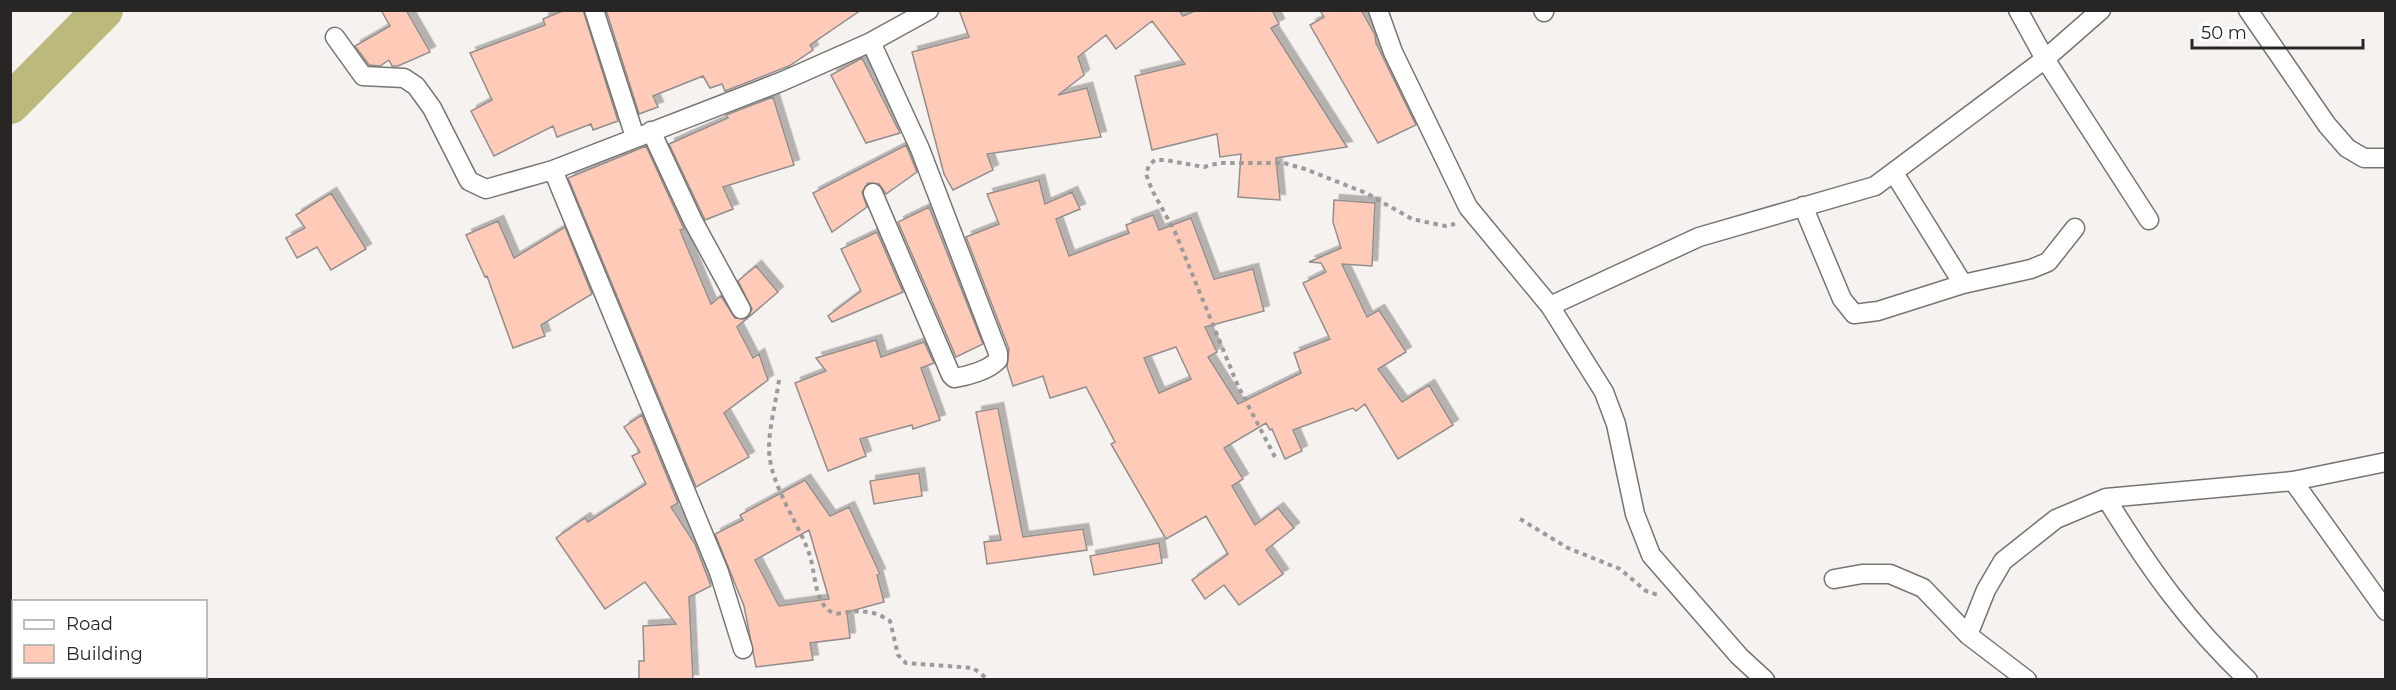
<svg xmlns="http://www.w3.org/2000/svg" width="2396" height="690" font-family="Montserrat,sans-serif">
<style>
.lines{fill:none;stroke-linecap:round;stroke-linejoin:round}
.river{stroke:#bbb97b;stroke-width:40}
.building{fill:#ffcab7;stroke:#918e8d;stroke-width:1.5;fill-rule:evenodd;filter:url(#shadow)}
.street-casing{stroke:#777572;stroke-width:21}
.path{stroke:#9d9b99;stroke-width:4;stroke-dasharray:4.5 4.5;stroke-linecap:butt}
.street{stroke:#fff;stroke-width:18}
</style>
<defs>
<filter id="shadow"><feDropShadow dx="5.5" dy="-5.5" stdDeviation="0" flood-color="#0004"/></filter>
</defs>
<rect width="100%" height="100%" fill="#f5f2ef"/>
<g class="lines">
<path class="river" d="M 10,104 L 103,10"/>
</g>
<path class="building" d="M 381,10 L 406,10 L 430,52 L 398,66 L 392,66 L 389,60 L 380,66 L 369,65 L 355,46 L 390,26 Z
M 565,10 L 583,10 L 618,121 L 593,130 L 591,124 L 557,137 L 553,126 L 494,156 L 471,111 L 492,100 L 470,53 L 545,25 L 543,19 Z
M 606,10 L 861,10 L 810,45 L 813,50 L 789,66 L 725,91 L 722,84 L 710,88 L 703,76 L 653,96 L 658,107 L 639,114 Z
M 959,10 L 1179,10 L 1183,16 L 1197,10 L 1272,10 L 1279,24 L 1271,28 L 1347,147 L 1276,158 L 1280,200 L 1238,197 L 1241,154 L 1220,157 L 1217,134 L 1152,150 L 1135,76 L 1185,64 L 1152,21 L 1116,49 L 1106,35 L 1078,57 L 1084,75 L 1058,95 L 1087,88 L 1101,137 L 987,154 L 993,170 L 953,190 L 944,174 L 912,52 L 969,37 Z
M 1320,10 L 1361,10 L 1375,35 L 1376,43 L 1416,125 L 1378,143 L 1310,25 L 1324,17 Z
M 862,58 L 900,133 L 866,143 L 831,75 Z
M 773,97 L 794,165 L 723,187 L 733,209 L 705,220 L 669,144 L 728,118 L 726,115 Z
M 906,145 L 917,172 L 886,194 L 879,184 L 868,183 L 862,192 L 867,207 L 832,232 L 813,193 Z
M 646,146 L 684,229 L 680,230 L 711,304 L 721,296 L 735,318 L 747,319 L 752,309 L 738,281 L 756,266 L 778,292 L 737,327 L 753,358 L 759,354 L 768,380 L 724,413 L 749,457 L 696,487 L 568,178 Z
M 1039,180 L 1045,204 L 1072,192 L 1080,209 L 1056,219 L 1069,256 L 1129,233 L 1126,225 L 1153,215 L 1159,230 L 1191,218 L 1214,279 L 1253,269 L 1264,311 L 1205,327 L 1217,352 L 1208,357 L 1238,404 L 1301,373 L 1294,353 L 1330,339 L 1303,283 L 1326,272 L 1321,263 L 1309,262 L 1341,248 L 1333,222 L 1334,200 L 1375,203 L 1372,266 L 1342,264 L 1367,317 L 1379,310 L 1406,352 L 1378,369 L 1402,402 L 1429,385 L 1453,425 L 1398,459 L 1365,404 L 1356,411 L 1353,408 L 1293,430 L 1302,451 L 1285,459 L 1272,429 L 1270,430 L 1266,423 L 1224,448 L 1243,479 L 1232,486 L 1255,525 L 1278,508 L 1294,528 L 1266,550 L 1283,574 L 1239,605 L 1224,585 L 1205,599 L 1192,580 L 1228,554 L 1206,516 L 1166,539 L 1111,444 L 1115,442 L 1086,387 L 1050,398 L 1043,376 L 1013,386 L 1007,367 L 1009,349 L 966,237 L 999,224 L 987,194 ZM 1176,347 L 1191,379 L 1159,393 L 1144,358 Z
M 331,193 L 366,249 L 331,270 L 317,247 L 297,258 L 286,238 L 305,228 L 296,215 Z
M 929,207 L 983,344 L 956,357 L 898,222 Z
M 498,221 L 514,258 L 565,227 L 592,294 L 541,325 L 545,336 L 513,348 L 487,276 L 485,277 L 466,235 Z
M 877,232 L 903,292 L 832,322 L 828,316 L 861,291 L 841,249 Z
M 876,340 L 881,357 L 924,342 L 934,363 L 921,368 L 940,420 L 913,429 L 912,425 L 860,439 L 866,456 L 828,471 L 795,383 L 826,371 L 816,358 Z
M 998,408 L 1023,537 L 1083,529 L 1087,550 L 987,564 L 984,542 L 1001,540 L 976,412 Z
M 642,415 L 678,503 L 671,507 L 695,544 L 711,586 L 689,597 L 693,680 L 639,680 L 639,661 L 644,661 L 643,626 L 676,624 L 645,582 L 605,609 L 556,538 L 585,518 L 588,522 L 646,484 L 632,456 L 640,452 L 624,427 Z
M 919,473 L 922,496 L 874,504 L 870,481 Z
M 805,480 L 830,516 L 849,507 L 880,574 L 877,575 L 884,602 L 847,612 L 850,638 L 810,643 L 813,660 L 756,667 L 744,606 L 715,534 L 743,520 L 740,515 ZM 809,530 L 829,599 L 779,606 L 755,560 Z
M 1159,543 L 1162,563 L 1094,575 L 1090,556 Z"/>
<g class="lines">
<g class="street-casing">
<path id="street" d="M 594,10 L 635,137
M 1378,10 L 1393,52 L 1468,207 L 1550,306 L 1604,392 L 1616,424 L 1635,514 L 1651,555 L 1739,656 L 1765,680
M 1543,10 L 1544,12
M 2018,10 L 2045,59 L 2149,220
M 2248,10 L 2327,125 L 2347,148 L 2364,158 L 2386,158
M 335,37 L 363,76 L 404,78 L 416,86 L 432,108 L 469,181 L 486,189 L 553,170 L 783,81 L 871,42 L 929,10
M 871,42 L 920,149 L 998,353 L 998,360 C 989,370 968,376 954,378 L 951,375 L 873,193
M 651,131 L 693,221 L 741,309
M 553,170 L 719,572 L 743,649
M 1894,173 L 1963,284
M 1803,206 L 1842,299 L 1854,314 L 1878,311 L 1963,284 L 2031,269 L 2048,262 L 2075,228
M 1550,306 L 1699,237 L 1875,186 L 2045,59 L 2101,10
M 2293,481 L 2386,611
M 2106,498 C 2149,568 2188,623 2248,680
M 1834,579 L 1862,574 L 1890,574 L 1923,588 L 1968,635 L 2027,680
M 1968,635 L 1986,590 L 2003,561 L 2056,519 L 2106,498 L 2293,481 L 2386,462"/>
</g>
<path class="path" d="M 779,380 C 776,402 769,427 769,449 C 770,485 797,520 809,553 C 816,571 813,607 836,614 C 857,610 872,609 890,621 L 898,655 L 906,663 L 973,668 L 989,680
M 1275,457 L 1238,386 L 1175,232 L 1152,190 L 1146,174 L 1149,165 L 1155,160 L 1165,160 L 1204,167 L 1219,163 L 1284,163 L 1305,169 L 1366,193 L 1412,219 L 1445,226 L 1455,224
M 1520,519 L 1568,548 L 1620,569 L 1646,591 L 1658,595"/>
<use href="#street" class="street"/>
</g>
<rect width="2396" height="690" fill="none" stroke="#272625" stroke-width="24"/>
<rect x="12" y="600" width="195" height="78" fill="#ffffff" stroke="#a9a8a8" stroke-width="1.5"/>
<rect x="24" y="620" width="30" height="9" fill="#ffffff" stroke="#a9a8a8" stroke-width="1.5"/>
<text x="66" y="630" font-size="18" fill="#272625">Road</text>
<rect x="24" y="645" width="30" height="18" fill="#ffcab7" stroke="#a9a8a8" stroke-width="1.5"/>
<text x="66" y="660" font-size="18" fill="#272625">Building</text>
<path d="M2192 39v9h171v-9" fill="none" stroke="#272625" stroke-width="3"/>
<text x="2201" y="39" font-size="18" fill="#272625" stroke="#ffffff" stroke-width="4.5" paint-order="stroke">50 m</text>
</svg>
